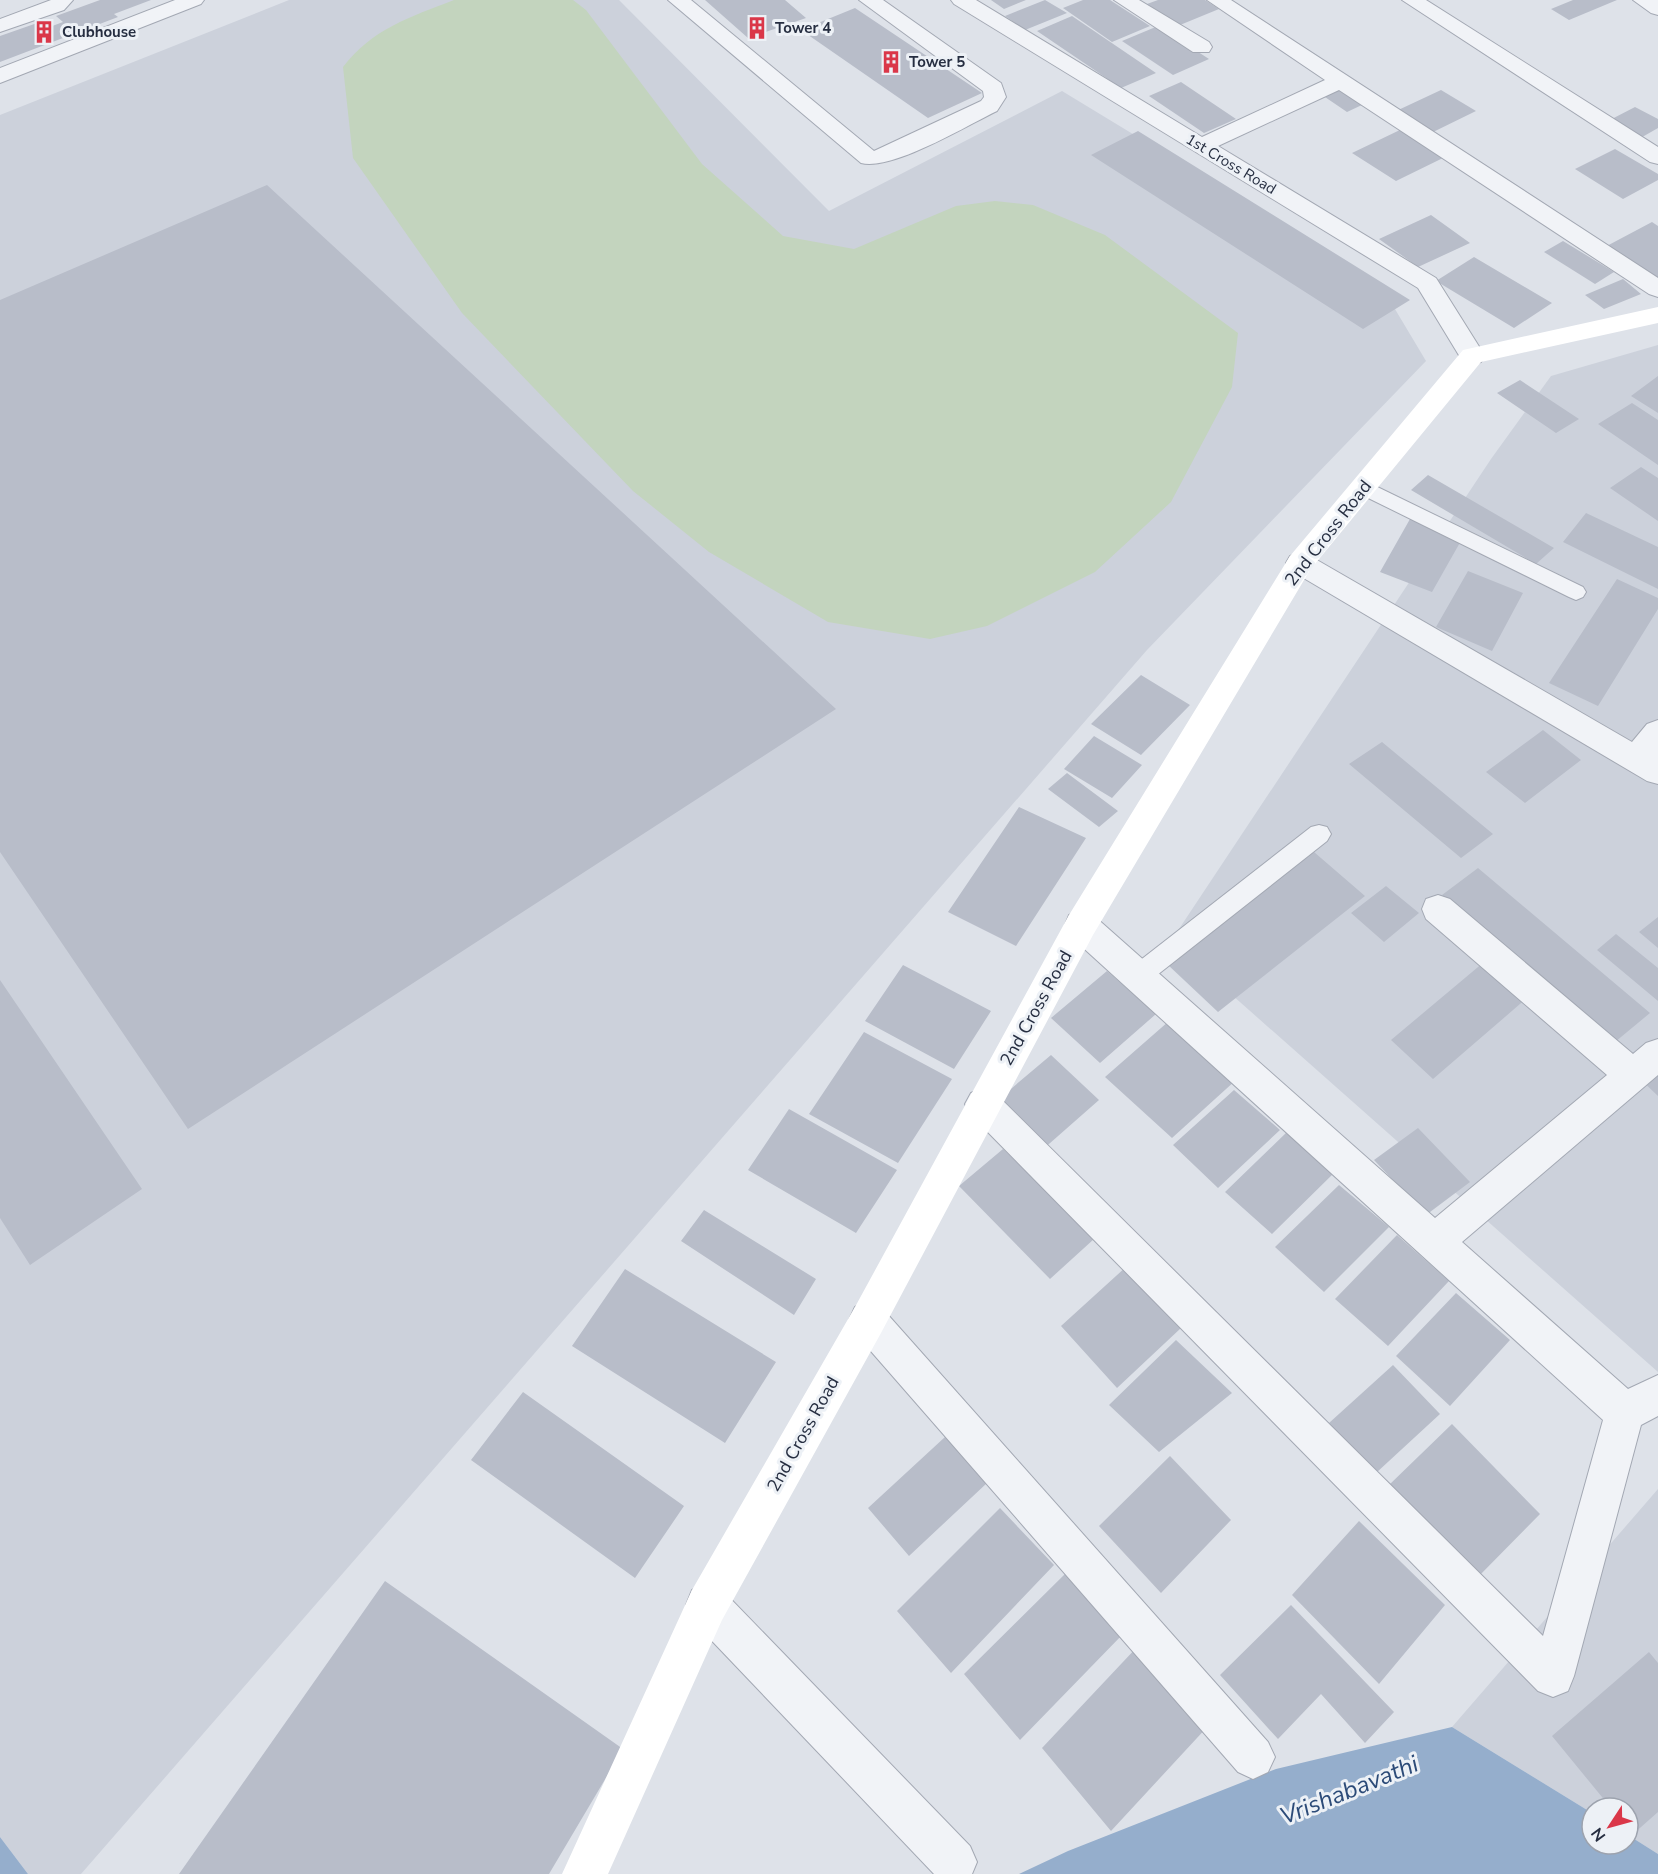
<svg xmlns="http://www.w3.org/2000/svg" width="1658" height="1874" font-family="'Nunito Sans',sans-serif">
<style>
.built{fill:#ccd1db}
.green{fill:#c3d4be}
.water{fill:#95aecc}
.building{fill:#b8bdc9}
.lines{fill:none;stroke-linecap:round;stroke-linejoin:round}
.lane-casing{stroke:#a3a8b3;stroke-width:2}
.street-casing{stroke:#a3a8b3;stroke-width:2}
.lane{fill:#f1f3f7;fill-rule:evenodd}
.street{fill:#f1f3f7;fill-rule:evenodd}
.secondary{fill:#fff;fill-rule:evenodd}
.labels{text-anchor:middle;stroke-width:6;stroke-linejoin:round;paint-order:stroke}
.far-poi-label{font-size:15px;font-weight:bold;fill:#262e41;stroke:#edf1f6;text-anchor:start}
.far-street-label{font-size:15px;fill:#262e41;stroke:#edf1f6}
.street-label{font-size:18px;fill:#262e41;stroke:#edf1f6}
.near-water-label{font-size:24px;font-style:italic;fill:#2c4b78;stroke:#edf1f6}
</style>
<rect width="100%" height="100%" fill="#dee2e9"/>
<path class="built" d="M 289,0 L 619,0 L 829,211 L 1062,91 L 1380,284 L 1426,361 L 1147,650 L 81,1874 L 28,1874 L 0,1837 L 0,115 Z
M 1658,345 L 1658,1372 L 1171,941 L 1491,459 L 1551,376 Z
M 1658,1489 L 1658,1854 L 1628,1835 L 1628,1808 L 1592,1808 L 1592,1813 L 1452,1727 Z"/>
<path class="green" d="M 454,0 L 573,0 L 586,10 L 702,164 L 783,236 L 854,249 L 956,206 L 995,201 L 1033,205 L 1105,235 L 1238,333 L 1232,387 L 1171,502 L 1095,572 L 987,626 L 930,639 L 828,622 L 709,552 L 633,491 L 462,313 L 353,158 L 343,67 C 372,29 410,17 454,0 Z"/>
<path class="water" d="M 1452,1727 L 1592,1813 L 1592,1844 L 1628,1844 L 1628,1835 L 1658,1854 L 1658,1874 L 1019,1874 L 1068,1851 L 1276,1769 Z
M 0,1837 L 28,1874 L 0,1874 Z"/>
<path class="building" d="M 100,0 L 151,0 L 114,14 L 118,17 L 0,62 L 0,36 L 40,22 L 47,28 L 63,22 L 56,16 Z
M 705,0 L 785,0 L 806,18 L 748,38 Z
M 991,0 L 1026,0 L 1004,9 Z
M 1045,0 L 1067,13 L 1025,30 L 1005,16 Z
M 1083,0 L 1110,0 L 1150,26 L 1112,42 L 1063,8 Z
M 1158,0 L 1205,0 L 1219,9 L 1180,25 L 1147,4 Z
M 1573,0 L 1617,0 L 1569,20 L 1551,9 Z
M 855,8 L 982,93 L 928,118 L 801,30 Z
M 1072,16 L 1156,73 L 1121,88 L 1037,31 Z
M 1158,26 L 1209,59 L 1173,75 L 1122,41 Z
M 1181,82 L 1236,119 L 1204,133 L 1149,96 Z
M 1338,87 L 1364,104 L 1347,112 L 1322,95 Z
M 1441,90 L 1476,111 L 1429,134 L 1394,112 Z
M 1635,107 L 1658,119 L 1658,128 L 1637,140 L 1606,122 Z
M 1402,129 L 1445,157 L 1396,181 L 1352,153 Z
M 1138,131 L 1410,300 L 1363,329 L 1091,155 Z
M 1615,149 L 1658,174 L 1658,180 L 1623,199 L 1575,169 Z
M 267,185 L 836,709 L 188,1129 L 0,852 L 0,300 Z
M 1431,215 L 1470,243 L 1418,267 L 1379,239 Z
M 1652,222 L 1658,226 L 1658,282 L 1603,248 Z
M 1563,241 L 1614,272 L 1595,284 L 1544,252 Z
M 1474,257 L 1552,303 L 1514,328 L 1436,281 Z
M 1623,279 L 1641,294 L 1604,309 L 1585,295 Z
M 1658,376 L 1658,413 L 1631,396 Z
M 1520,380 L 1579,419 L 1556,433 L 1497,393 Z
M 1632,403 L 1658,420 L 1658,465 L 1598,424 Z
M 1641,467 L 1658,478 L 1658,521 L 1610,488 Z
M 1428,475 L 1554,548 L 1536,564 L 1411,490 Z
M 1586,513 L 1658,547 L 1658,589 L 1563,542 Z
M 1410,519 L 1462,539 L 1432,592 L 1380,572 Z
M 1468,571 L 1523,593 L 1492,651 L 1436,627 Z
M 1617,579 L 1658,598 L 1658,609 L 1598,706 L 1549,683 Z
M 1141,675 L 1190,705 L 1141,755 L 1091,724 Z
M 1543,730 L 1581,760 L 1525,803 L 1486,772 Z
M 1094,736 L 1142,765 L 1112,798 L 1064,769 Z
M 1382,742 L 1493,834 L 1461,858 L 1349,764 Z
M 1067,773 L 1118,811 L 1099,827 L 1048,789 Z
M 1019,807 L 1086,838 L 1016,946 L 948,912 Z
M 1314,852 L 1365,896 L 1218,1012 L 1167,964 Z
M 1478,868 L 1650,1013 L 1615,1042 L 1442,895 Z
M 1386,886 L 1419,913 L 1384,942 L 1351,913 Z
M 1658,917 L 1658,948 L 1639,932 Z
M 1616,934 L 1658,968 L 1658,1001 L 1597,950 Z
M 1484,962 L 1527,998 L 1433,1079 L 1391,1040 Z
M 903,965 L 991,1011 L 954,1069 L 865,1021 Z
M 1107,971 L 1156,1014 L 1100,1063 L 1051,1018 Z
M 0,980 L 142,1189 L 30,1265 L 0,1218 Z
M 1169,1021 L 1236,1080 L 1172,1138 L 1105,1077 Z
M 864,1032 L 952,1079 L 898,1163 L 809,1114 Z
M 1051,1055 L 1099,1100 L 1041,1151 L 993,1104 Z
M 1658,1061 L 1658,1096 L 1637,1076 Z
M 1234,1090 L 1280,1130 L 1218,1188 L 1173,1145 Z
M 789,1109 L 897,1170 L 856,1233 L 748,1170 Z
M 1418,1128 L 1470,1182 L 1426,1215 L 1374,1160 Z
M 1288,1131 L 1335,1172 L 1272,1234 L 1225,1192 Z
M 1003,1149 L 1094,1239 L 1050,1279 L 959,1186 Z
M 1339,1185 L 1389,1227 L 1324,1292 L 1275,1247 Z
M 704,1210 L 816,1279 L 794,1315 L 681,1241 Z
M 1397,1235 L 1449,1281 L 1388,1346 L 1335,1299 Z
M 1127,1266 L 1181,1328 L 1117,1388 L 1061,1326 Z
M 625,1269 L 776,1362 L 725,1443 L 572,1346 Z
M 1456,1293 L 1510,1340 L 1450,1406 L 1396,1356 Z
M 1176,1340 L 1232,1393 L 1159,1452 L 1109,1405 Z
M 1393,1365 L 1440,1414 L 1376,1473 L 1329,1423 Z
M 523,1392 L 684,1506 L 635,1578 L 471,1460 Z
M 1452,1424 L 1540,1514 L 1477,1578 L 1389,1485 Z
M 945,1437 L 987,1483 L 909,1556 L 868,1508 Z
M 1170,1456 L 1231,1520 L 1161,1593 L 1099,1526 Z
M 1000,1508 L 1054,1565 L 951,1673 L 897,1611 Z
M 1359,1521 L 1445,1605 L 1379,1684 L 1292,1595 Z
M 1067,1572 L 1123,1634 L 1020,1740 L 964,1674 Z
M 385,1581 L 623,1749 L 549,1874 L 179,1874 Z
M 1291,1605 L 1394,1712 L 1365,1743 L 1321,1694 L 1278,1739 L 1220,1675 Z
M 1138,1646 L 1209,1725 L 1111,1831 L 1042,1748 Z
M 1649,1652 L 1658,1663 L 1658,1812 L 1632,1835 L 1628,1830 L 1628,1808 L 1611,1808 L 1552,1736 Z"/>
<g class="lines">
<g class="lane-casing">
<path id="lane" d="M 1363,480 L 1583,587 L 1586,592 L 1583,597 L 1576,600 L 1569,597 L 1356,492 L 1353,487 L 1356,482 Z
M 1319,825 L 1327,827 L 1331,834 L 1327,841 L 1147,983 L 1138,986 L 1129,983 L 1126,976 L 1129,969 L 1311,827 Z"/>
</g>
<g class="street-casing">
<path id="street" d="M 51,0 L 73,0 L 64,10 L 0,32 L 0,19 Z
M 175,0 L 204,0 L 201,4 L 0,83 L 0,68 Z
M 668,0 L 691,0 L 874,151 L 981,101 L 984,97 L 983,91 L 859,0 L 883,0 L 1001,83 L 1006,97 L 997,111 C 966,126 892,171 861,163 Z
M 951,0 L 976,0 L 1202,137 L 1325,80 L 1207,0 L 1231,0 L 1658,278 L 1658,297 L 1649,294 L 1339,90 L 1218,146 L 1436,278 L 1485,356 L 1481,362 L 1472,364 L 1463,362 L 1418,288 L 954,4 Z
M 1114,0 L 1139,0 L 1209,42 L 1212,47 L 1209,52 L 1193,52 Z
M 1402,0 L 1426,0 L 1658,147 L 1658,164 L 1650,162 Z
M 1633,0 L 1658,0 L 1658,15 L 1651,13 Z
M 1300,553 L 1310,556 L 1632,742 L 1647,724 L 1658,720 L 1658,784 L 1647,781 L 1290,570 L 1286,563 L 1290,556 Z
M 1438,895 L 1450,899 L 1633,1054 L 1646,1043 L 1658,1039 L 1658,1075 L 1462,1242 L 1628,1389 L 1658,1375 L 1658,1416 L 1641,1425 L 1574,1676 L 1568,1691 L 1553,1697 L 1538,1691 L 971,1115 L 965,1104 L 971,1093 L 983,1088 L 995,1093 L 1543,1636 L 1603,1420 L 1069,935 L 1065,925 L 1069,915 L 1081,911 L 1093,915 L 1435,1218 L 1607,1075 L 1426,919 L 1422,909 L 1426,899 Z
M 868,1301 L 881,1307 L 1268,1742 L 1275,1757 L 1268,1772 L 1253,1779 L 1238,1772 L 855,1333 L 849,1320 L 855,1307 Z
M 707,1584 L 722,1590 L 970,1846 L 977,1862 L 972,1874 L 934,1874 L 692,1620 L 686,1605 L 692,1590 Z"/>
</g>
<use href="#lane" class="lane"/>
<use href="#street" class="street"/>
<path class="secondary" d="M 1658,307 L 1658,323 L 1481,362 L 1310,570 L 1093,935 L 881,1333 L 722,1620 L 608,1874 L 562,1874 L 692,1590 L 855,1307 L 1069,915 L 1290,556 L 1463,350 Z"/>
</g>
<defs>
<g id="building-bare" transform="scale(1.8)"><path d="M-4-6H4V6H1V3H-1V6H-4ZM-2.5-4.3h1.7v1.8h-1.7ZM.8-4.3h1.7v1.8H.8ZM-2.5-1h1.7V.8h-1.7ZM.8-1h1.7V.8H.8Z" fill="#da3749" stroke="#edf1f6" stroke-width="2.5" paint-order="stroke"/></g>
</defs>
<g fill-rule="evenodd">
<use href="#building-bare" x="757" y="28"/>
<use href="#building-bare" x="44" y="32"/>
<use href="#building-bare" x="891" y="62"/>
</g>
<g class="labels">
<g class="far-poi-label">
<text x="775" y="33">Tower 4</text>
<text x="62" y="37">Clubhouse</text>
<text x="909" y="67">Tower 5</text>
</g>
<g class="far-street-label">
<text transform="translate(1231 164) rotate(31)" y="5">1st Cross Road</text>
</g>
<g class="street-label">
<text transform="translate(1328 533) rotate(-52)" y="6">2nd Cross Road</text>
<text transform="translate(1036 1008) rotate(-61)" y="6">2nd Cross Road</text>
<text transform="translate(803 1434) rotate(-61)" y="6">2nd Cross Road</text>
</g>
<g class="near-water-label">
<text transform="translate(1349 1790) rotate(-22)" y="8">Vrishabavathi</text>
</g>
</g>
<g transform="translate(1610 1826) rotate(234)"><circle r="28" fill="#edf1f6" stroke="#9da3ae" stroke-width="1.5"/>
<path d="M0-4.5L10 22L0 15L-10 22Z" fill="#da3749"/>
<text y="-9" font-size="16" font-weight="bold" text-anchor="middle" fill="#262e41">N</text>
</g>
</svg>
